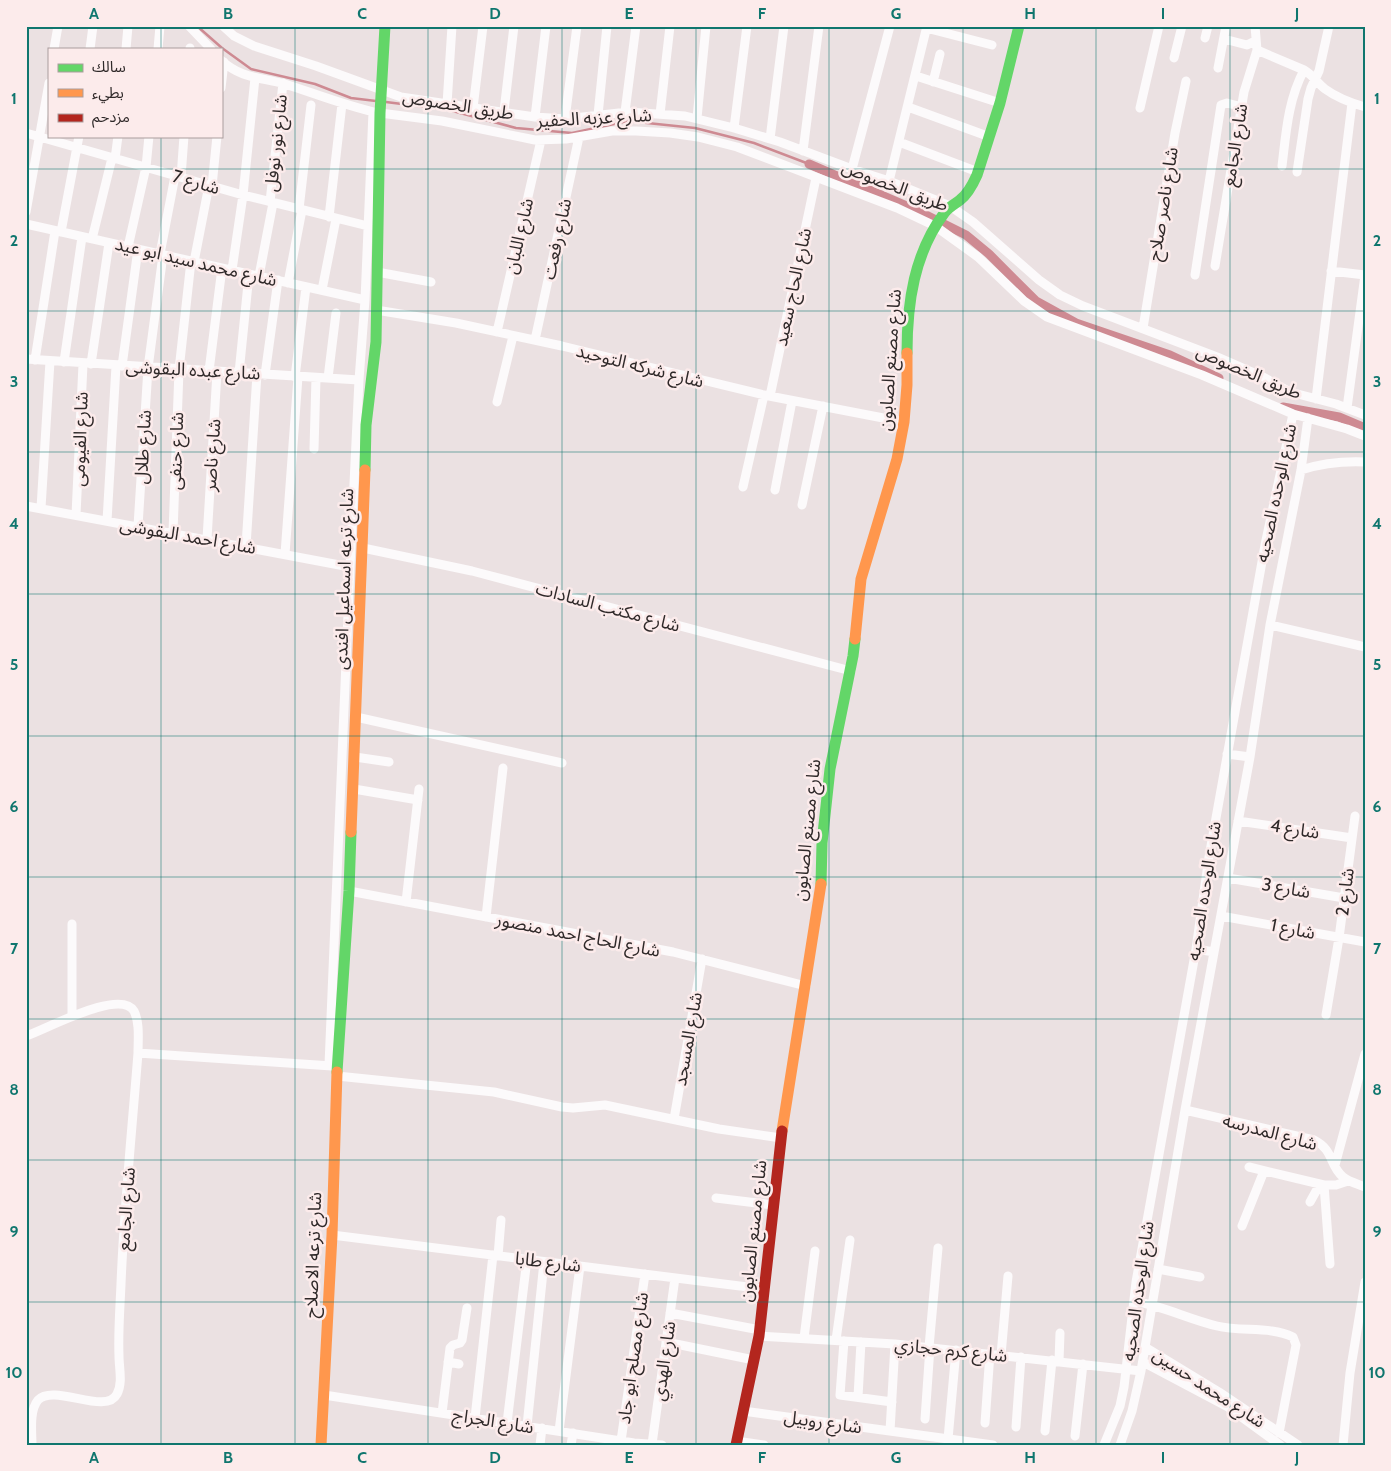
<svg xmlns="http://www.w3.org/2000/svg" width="1391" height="1471" font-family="Cabin,'Noto Sans Arabic',sans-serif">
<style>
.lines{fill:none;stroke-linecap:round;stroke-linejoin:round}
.stream{stroke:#ce8a92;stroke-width:2.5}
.canal{stroke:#ce8a92;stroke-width:9}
.street{stroke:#fcfafb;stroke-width:9}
.fast{stroke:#63d668;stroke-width:11}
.slow{stroke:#ff974d;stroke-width:11}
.jam{stroke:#b3261e;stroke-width:11}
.grid{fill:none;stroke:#0f766e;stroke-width:1;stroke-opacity:0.55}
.labels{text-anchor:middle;stroke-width:5;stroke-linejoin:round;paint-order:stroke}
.street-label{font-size:18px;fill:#2f2929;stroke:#fcebeb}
.neatline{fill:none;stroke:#0f766e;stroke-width:2}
.grid-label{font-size:16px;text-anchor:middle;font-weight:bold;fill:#0f766e}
</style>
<rect width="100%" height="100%" fill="#ebe1e2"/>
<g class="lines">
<path class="stream" d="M 197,26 L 222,48 L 251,69 L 315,84 L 351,98 L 376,101
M 386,102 L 449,110 L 516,128 L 572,133 L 628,121 L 695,128 L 754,143 L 809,164"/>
<path class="canal" d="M 809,164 L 918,211 L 966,235 L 989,254 L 1036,301 L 1076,323 L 1170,355 L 1219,378
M 1283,407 L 1339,417 L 1365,428"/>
<path class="street" d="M 189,26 L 211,49
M 223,26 L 234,36 L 254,46 L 316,66 L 401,97 L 535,117 L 565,119 L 628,112 L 685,116 L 734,128 L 780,142 L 852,169 L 889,181 L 950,206 L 973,222 L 1039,280 L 1060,295 L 1083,306 L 1217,357 L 1263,377 L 1290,392 L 1336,404 L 1365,415
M 926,28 L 992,45
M 1205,38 L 1208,26
M 1224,39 L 1247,45 L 1255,41
M 54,49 L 58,26
M 90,49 L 93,26
M 126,49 L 128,26
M 158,49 L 160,26
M 190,49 L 190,48
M 1257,50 L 1304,70 C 1313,75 1317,83 1325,89 C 1336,97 1351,103 1365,107
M 1174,58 L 1182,26
M 221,60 C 241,79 261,77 285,84 C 316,94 346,106 378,113
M 1218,68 L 1226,26
M 916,76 L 1000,103
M 933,82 L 940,54
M 221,88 L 224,62
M 447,104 L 452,26
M 908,107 L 990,137
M 473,108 L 483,26
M 1140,108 L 1159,26
M 504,111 L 514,26
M 625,112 L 636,26
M 380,113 L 442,121 L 535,140 L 566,139 L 612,131 L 636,131 L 670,133 L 698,137 L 737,147 L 897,208 L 935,226 L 978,257 L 1024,301 L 1047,317 L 1202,375 L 1293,414 L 1347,429 L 1365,436
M 660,114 L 670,26
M 598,115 L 607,26
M 535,117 L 546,26
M 697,118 L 706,26
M 565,119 L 577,26
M 734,128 L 747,26
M 26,133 L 243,195 L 368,226
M 770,139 L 784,26
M 899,142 L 978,172
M 803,151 L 819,26
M 115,159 L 118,136
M 1282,166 C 1286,133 1288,100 1304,70
M 852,169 L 890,26
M 1297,172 L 1308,99 L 1311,88 L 1319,71 L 1329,26
M 181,177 L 184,136
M 889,181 L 927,26
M 212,186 L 217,136
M 270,202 L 283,83
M 299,209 L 311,105
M 26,212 L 49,83
M 329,217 L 342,104
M 26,224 L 365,300
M 61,232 L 79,136
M 92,239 L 112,158
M 128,247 L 146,167 L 149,136
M 160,254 L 175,176
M 194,262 L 209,185
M 1215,266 L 1244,92 L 1257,50 L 1255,26
M 232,270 L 243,195 L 255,78
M 1331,271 L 1365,275
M 377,272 L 431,282
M 1195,275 L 1221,105 L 1227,103 L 1242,107
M 259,276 L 273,203
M 288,283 L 302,210
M 322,290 L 336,219
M 376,310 L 456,323 L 562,346 L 764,395 L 904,422
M 1143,328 L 1175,133 L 1186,81
M 497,332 L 541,140
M 535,340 L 579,137
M 26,359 L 359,380
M 35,360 L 55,231
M 64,362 L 82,237
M 91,364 L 109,243
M 122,366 L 138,249
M 209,371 L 222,268
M 239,373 L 249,274
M 265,375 L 278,280
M 295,377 L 306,287
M 328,378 L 336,313
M 770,396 L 816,178
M 1316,399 L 1352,103
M 497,402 L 513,336
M 1347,408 L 1365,275
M 314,449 L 316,378
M 1301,470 C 1323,463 1342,461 1365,462
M 743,487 L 764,395
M 775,490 L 792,401
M 802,505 L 823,406
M 26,506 L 350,567
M 41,508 L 50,361
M 76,515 L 83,364
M 107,521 L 116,366
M 138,526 L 148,368 L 163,255
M 173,533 L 179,370 L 191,261
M 207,539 L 217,372
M 246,546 L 257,374
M 363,548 L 472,571 L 851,671
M 285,554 L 298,377
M 1270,625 L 1365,647
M 356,717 L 562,763
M 1227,754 L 1250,757
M 355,757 L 389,762
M 354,789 L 418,800
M 1238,821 L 1352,838
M 1228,878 L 1344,898
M 349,891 L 673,952 L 806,986
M 406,902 L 419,789
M 1221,916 L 1365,942
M 486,917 L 503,768
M 72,924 L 72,1016
M 1196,949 L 1214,952
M 1326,1015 L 1339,938 L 1355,816
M 26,1036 C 45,1030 120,988 134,1011 C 140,1023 138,1040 138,1053 C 132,1130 124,1207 121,1284 C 120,1308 118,1332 119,1356 C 119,1368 123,1383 117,1394 C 106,1416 54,1383 38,1400 C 29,1411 32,1432 32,1445
M 138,1053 L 332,1066
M 329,1065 L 350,567 L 359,380 L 365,300 L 373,112
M 337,1076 L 494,1092 L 562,1107 L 573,1108 L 605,1105 L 719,1129 L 781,1138
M 1185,1110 L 1314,1140 C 1334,1150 1329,1165 1343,1177 C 1349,1182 1358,1184 1365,1187
M 674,1119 L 702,959
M 1335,1165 L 1365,1054
M 1249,1167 L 1324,1185 L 1336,1185 L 1348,1181
M 1324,1185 L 1330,1264
M 716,1198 L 773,1205
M 1310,1202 L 1320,1184
M 1242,1226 L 1264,1171
M 332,1235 L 764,1289
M 498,1256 L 501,1220
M 1158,1269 L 1200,1277
M 1134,1301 C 1163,1306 1188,1319 1217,1326 C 1242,1332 1270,1326 1293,1337 L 1296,1345 L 1279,1433
M 670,1313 L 760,1330
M 759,1336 L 895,1344 L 1141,1371
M 804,1338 L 815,1251
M 836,1340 L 850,1240
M 844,1341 L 840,1395 L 892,1402
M 666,1342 L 754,1360
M 929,1347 L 938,1248
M 1145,1347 L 1219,1392 L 1298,1445
M 1001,1355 L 1008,1276
M 1059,1361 L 1060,1333
M 448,1362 L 459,1364
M 1143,1362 L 1228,1407 L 1280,1445
M 324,1395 L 634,1443 L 662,1445
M 858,1397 L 861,1342
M 743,1411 L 993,1445
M 442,1413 L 450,1348 L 453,1345 L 460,1343 L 462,1340 L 467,1308
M 475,1418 L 493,1255
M 925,1419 L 930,1347
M 507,1423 L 527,1259
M 985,1423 L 990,1353
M 527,1426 L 544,1262
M 1016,1427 L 1021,1357
M 559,1431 L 580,1266
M 890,1431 L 895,1344
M 1045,1431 L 1052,1360
M 1075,1436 L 1083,1364
M 948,1439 L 956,1350
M 621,1441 L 645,1274
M 736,1441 L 764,1445
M 652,1444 L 675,1278
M 540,1445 L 542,1428
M 571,1445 L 573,1433
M 1104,1445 L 1120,1406 L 1124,1387 L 1136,1282 L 1196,949 L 1209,857 L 1265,545 L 1293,414
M 1120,1445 L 1132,1411 L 1141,1371 L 1185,1110 L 1250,757 L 1270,625 L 1301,470 L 1308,418
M 1343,1445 L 1350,1373 L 1365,1282"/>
<path class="fast" d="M 907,353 C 907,303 914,253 945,212 C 949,207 955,204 960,200 C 968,194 973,184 977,175 L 1000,103 L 1019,26
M 365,470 L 366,425 L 376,342 L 380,113 L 385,26
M 821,884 L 822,843 L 830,769 L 853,656 L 855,639
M 337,1072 L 349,891 L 351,832"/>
<path class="slow" d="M 855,639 L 861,579 L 897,459 L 904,422 L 907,385 L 907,353
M 351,832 L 365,470
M 782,1131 L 821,884
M 321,1445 L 332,1235 L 337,1072"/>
<path class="jam" d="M 736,1445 L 759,1336 L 782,1131"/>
</g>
<path class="grid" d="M 161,26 L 161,49M 295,26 L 295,1445M 428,26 L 428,1445M 562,26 L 562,1445M 696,26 L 696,1445M 829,26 L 829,1445M 963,26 L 963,1445M 1096,26 L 1096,1445M 1230,26 L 1230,1445M 161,136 L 161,1445M 26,169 L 1365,169M 26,311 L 1365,311M 26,452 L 1365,452M 26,594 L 1365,594M 26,736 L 1365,736M 26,877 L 1365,877M 26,1019 L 1365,1019M 26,1160 L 1365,1160M 26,1302 L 1365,1302"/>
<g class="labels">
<g class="street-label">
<text transform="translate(458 105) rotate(9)" y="6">طريق الخصوص</text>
<text transform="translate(594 118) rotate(-3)" y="6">شارع عزبه الحفير</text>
<text transform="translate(276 143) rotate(-84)" y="6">شارع نور نوفل</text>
<text transform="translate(1235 145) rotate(-81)" y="6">شارع الجامع</text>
<text transform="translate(196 182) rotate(16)" y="6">شارع 7</text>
<text transform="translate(895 186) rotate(21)" y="6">طريق الخصوص</text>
<text transform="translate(1163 204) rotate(-81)" y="6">شارع ناصر صلاح</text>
<text transform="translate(519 236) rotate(-77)" y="6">شارع اللبان</text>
<text transform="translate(557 239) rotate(-78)" y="6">شارع رفعت</text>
<text transform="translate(196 262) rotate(13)" y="6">شارع محمد سيد ابو عيد</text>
<text transform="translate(793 287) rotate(-78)" y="6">شارع الحاج سعيد</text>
<text transform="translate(890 360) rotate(-86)" y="6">شارع مصنع الصابون</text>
<text transform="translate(640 366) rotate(14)" y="6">شارع شركه التوحيد</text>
<text transform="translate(193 370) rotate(3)" y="6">شارع عبده البقوشى</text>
<text transform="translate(1249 372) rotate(23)" y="6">طريق الخصوص</text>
<text transform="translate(80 439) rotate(-88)" y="6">شارع الفيومى</text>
<text transform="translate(143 447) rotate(-87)" y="6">شارع طلال</text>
<text transform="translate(176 451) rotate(-88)" y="6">شارع حنفى</text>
<text transform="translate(212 455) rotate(-86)" y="6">شارع ناصر</text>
<text transform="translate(1276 493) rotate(-78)" y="6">شارع الوحده الصحيه</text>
<text transform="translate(188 536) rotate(10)" y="6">شارع احمد البقوشى</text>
<text transform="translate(344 579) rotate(-88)" y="6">شارع ترعه اسماعيل افندى</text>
<text transform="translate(608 607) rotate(15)" y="6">شارع مكتب السادات</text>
<text transform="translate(1295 829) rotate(9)" y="6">شارع 4</text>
<text transform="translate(807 830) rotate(-84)" y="6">شارع مصنع الصابون</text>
<text transform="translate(1286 888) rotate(10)" y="6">شارع 3</text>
<text transform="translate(1204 891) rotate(-81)" y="6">شارع الوحده الصحيه</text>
<text transform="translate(1345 892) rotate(-83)" y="6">شارع 2</text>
<text transform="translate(1293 929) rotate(11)" y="6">شارع 1</text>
<text transform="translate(578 935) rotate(11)" y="6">شارع الحاج احمد منصور</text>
<text transform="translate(688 1039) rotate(-80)" y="6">شارع المسجد</text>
<text transform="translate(1270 1132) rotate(15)" y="6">شارع المدرسه</text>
<text transform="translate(126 1209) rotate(-86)" y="6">شارع الجامع</text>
<text transform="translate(753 1231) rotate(-84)" y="6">شارع مصنع الصابون</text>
<text transform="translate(313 1255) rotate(-88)" y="6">شارع ترعه الاصلاح</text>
<text transform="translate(548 1262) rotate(7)" y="6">شارع طابا</text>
<text transform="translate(1138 1291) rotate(-82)" y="6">شارع الوحده الصحيه</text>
<text transform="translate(951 1350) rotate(6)" y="6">شارع كرم حجازي</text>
<text transform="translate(633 1358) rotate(-82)" y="6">شارع مصلح ابو جاد</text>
<text transform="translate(664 1361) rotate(-82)" y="6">شارع الهدي</text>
<text transform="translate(1209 1388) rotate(33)" y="6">شارع محمد حسين</text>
<text transform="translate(493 1421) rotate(9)" y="6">شارع الجراج</text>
<text transform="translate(823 1422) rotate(8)" y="6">شارع روبيل</text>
</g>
</g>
<rect width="1391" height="1471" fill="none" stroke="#fcebeb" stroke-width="55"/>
<rect x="48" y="48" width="175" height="90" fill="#fcebeb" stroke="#aa9d9d"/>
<rect x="58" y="64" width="25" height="8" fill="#63d668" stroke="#aa9d9d"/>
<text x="92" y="72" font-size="15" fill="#2f2929">سالك</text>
<rect x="58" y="89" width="25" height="8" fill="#ff974d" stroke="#aa9d9d"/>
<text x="92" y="98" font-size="15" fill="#2f2929">بطيء</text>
<rect x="58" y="114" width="25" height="8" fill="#b3261e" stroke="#aa9d9d"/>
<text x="92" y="122" font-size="15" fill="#2f2929">مزدحم</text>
<rect x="28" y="28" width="1336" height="1416" class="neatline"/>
<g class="grid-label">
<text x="94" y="19">A</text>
<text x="228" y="19">B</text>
<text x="362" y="19">C</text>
<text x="495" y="19">D</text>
<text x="629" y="19">E</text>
<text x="762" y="19">F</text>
<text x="896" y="19">G</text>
<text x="1030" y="19">H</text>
<text x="1163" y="19">I</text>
<text x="1297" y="19">J</text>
<text x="14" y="104">1</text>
<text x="1377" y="104">1</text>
<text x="14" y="246">2</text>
<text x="1377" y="246">2</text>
<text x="14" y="387">3</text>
<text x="1377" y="387">3</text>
<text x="14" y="529">4</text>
<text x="1377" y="529">4</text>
<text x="14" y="670">5</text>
<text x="1377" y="670">5</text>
<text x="14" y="812">6</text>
<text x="1377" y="812">6</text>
<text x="14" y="954">7</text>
<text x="1377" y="954">7</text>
<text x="14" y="1095">8</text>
<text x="1377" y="1095">8</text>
<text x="14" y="1237">9</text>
<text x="1377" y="1237">9</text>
<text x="14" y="1378">10</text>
<text x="1377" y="1378">10</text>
<text x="94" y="1463">A</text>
<text x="228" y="1463">B</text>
<text x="362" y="1463">C</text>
<text x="495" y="1463">D</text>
<text x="629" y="1463">E</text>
<text x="762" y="1463">F</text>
<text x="896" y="1463">G</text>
<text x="1030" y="1463">H</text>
<text x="1163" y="1463">I</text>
<text x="1297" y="1463">J</text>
</g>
</svg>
